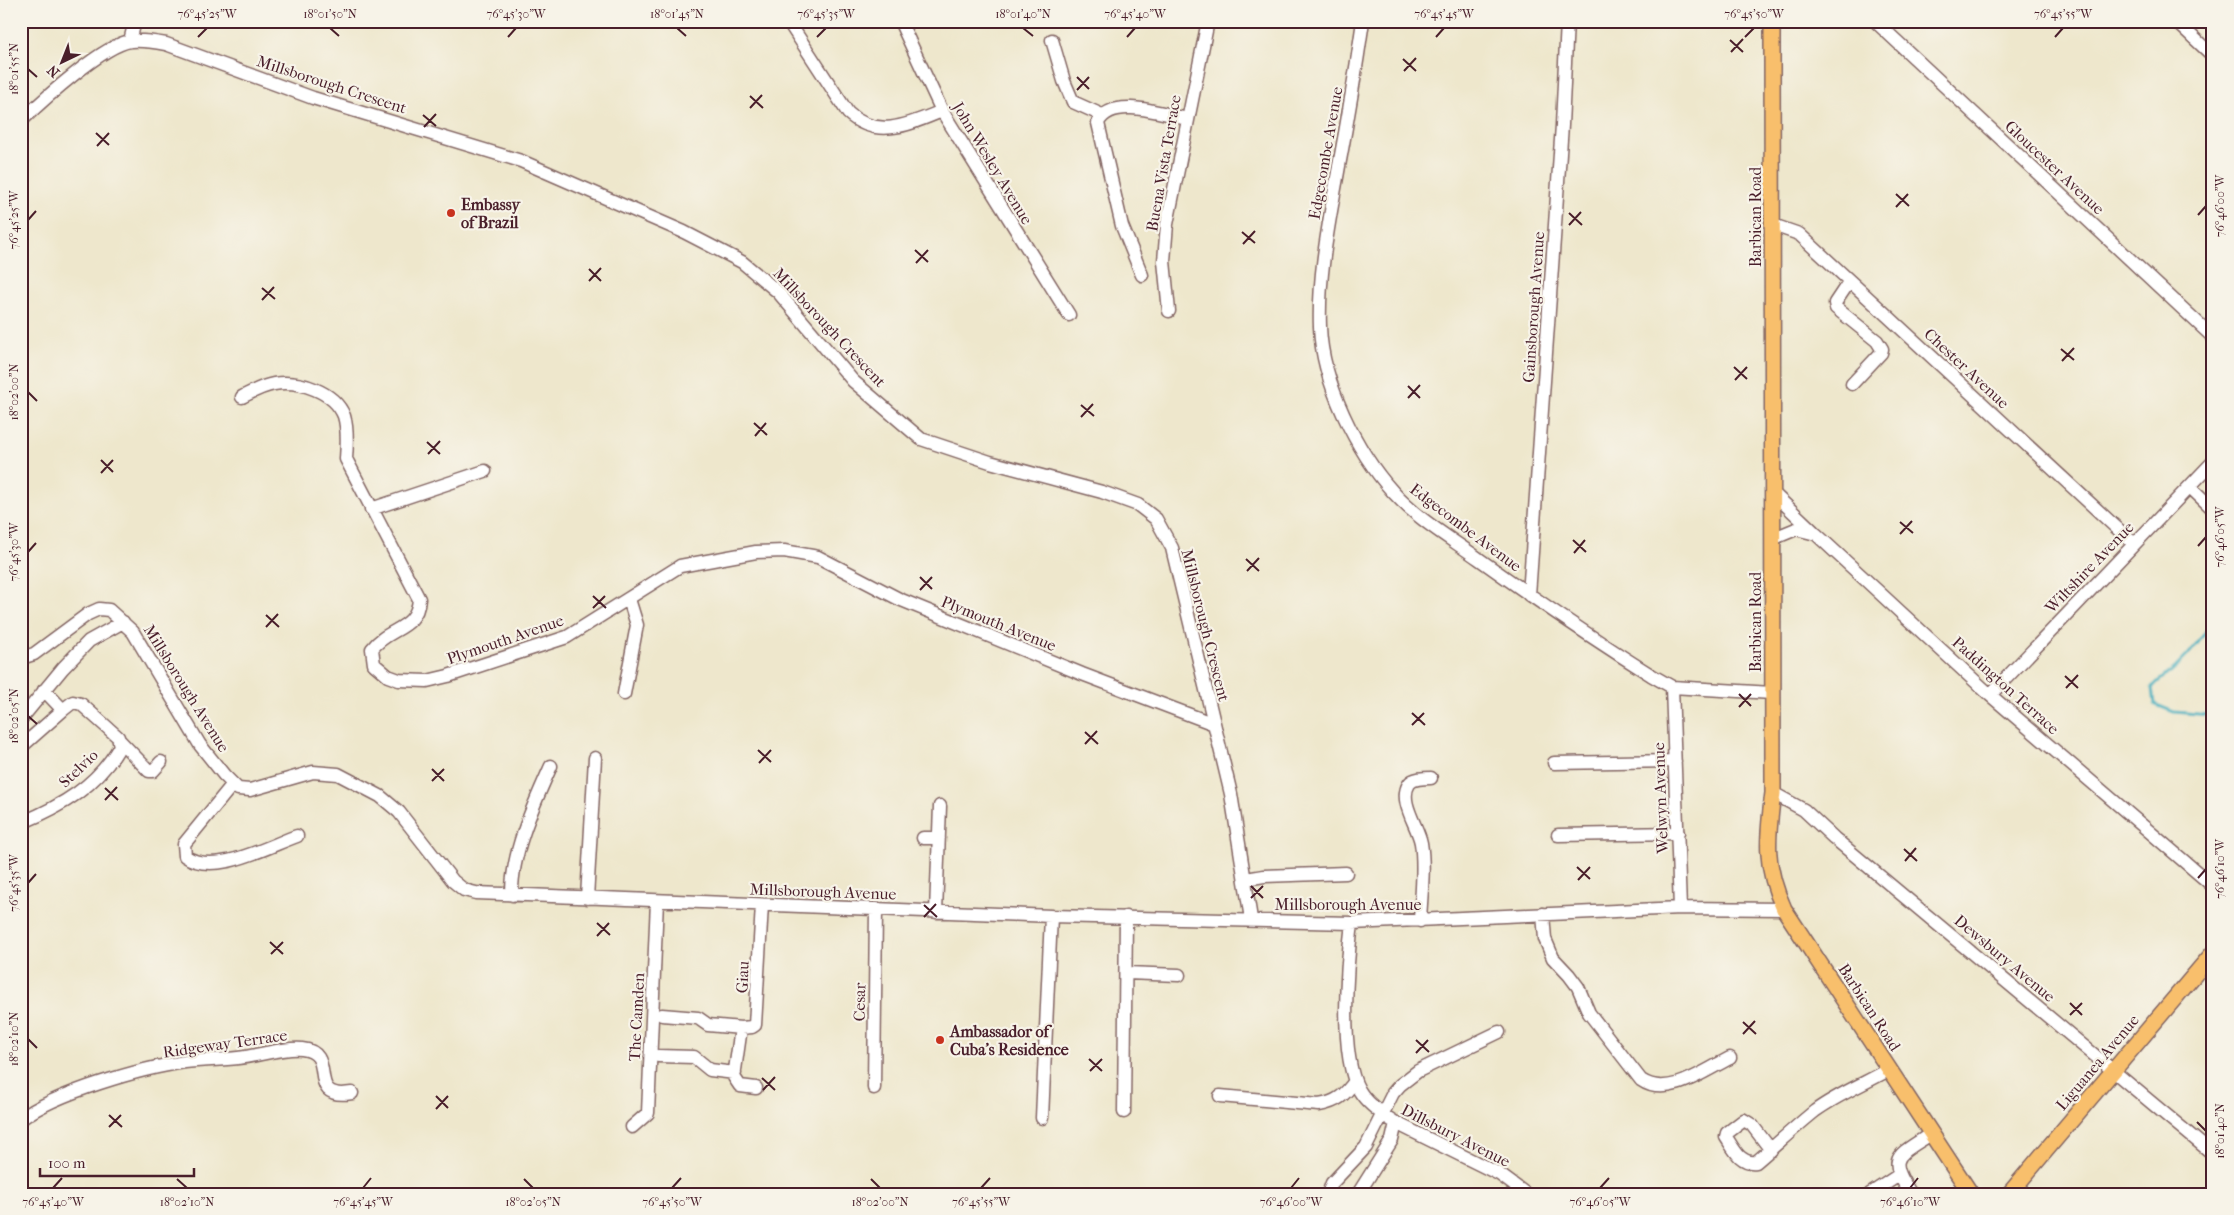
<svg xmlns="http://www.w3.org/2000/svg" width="2234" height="1215" font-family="'IM FELL French Canon',serif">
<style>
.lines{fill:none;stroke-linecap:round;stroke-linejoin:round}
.stream{stroke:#3fadbd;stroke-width:3}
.minor-casing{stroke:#836563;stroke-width:15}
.major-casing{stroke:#836563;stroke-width:18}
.minor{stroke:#fff;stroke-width:12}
.major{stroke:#f8bf6c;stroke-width:15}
.ticks{fill:none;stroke:#4a1f2b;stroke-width:2}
.poi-dot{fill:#c8321e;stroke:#f7f3e8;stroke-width:2}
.labels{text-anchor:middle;stroke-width:4.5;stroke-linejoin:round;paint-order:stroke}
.street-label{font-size:16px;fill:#4a1f2b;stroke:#f7f3e8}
.poi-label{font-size:16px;font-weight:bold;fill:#4a1f2b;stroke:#f7f3e8;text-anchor:start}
.neatline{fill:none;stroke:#4a1f2b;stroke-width:2}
.ticks-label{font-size:12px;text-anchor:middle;fill:#4a1f2b}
</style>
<rect width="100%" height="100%" fill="#f7f3e8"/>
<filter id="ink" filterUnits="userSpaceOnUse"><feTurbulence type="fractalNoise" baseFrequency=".02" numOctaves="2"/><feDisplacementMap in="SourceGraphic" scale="10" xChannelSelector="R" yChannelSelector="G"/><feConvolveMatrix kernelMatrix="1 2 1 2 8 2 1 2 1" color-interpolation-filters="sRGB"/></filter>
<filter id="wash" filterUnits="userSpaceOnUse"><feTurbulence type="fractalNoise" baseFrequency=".0096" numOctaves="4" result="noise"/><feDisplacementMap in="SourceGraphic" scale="20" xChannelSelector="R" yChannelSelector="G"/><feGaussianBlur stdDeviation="1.12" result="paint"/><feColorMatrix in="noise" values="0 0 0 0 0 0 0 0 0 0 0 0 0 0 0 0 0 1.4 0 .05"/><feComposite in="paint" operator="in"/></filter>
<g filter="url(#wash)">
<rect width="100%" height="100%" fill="#eee7cc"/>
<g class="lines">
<path class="stream" d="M 2213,616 C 2207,634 2190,654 2176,667 C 2168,675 2159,679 2152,688 L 2154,704 L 2174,712 L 2210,715 L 2213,718
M 2213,735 L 2210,746 L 2213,754"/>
</g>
</g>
<g filter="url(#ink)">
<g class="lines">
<g class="minor-casing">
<path id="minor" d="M 788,21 L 848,113 C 877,140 910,124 942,111
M 900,21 L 942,111 L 1069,315
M 1363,21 C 1356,70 1348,118 1339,166 C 1330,218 1318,273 1320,327 C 1322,382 1356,451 1393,492 C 1417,519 1450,538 1479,559 C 1535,599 1592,638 1651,675 L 1672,687 L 1772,693
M 1875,21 L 2213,337
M 2176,21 L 2213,56
M 1052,40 L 1064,81 L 1073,102 L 1102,115
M 130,41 L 135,21
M 21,121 C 42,101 104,44 131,41 C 142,40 155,42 166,44 L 313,98 L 521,161 L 684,232 L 742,262 L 778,292 L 853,381 L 921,439 L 990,462 L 1102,492 L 1138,505 L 1156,519 L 1172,548 L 1231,794 L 1251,919
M 1773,225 L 1799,234 L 2134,544
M 1142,275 L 1122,226 L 1098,123 C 1111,95 1164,114 1187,119
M 1849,282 L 1835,303 L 1836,308 L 1877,341 L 1882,349 L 1881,353 L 1852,384
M 1169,311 L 1164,261 L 1167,224 L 1208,21
M 242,397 C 252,392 262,386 274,384 C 299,380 334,391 344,416 C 348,429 347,446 346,459 L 419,599 C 417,631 388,627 372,649 L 374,664 L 388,676 L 399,680 L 427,681 L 448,676 L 567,637 L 680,566 L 756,552 L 784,551 L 818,557 L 899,599 L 1082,674 L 1214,724
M 2190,487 L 2213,509
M 1772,492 L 1814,532
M 371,509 L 485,471
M 1772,539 L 1796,529 L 1816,534 L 1990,695 L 2213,886
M 1529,595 L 1562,125 L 1567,21
M 21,658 L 34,654 L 88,614 L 99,609 L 109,610 L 133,632 L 200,745 L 224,775 L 238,789 L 250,790 L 313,772 L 338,774 L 380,796 L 399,812 L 453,881 L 464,890 L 476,893 L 1051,916 L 1352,923 L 1680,908 L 1784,909
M 1672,687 L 1680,908
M 624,694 L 637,625 L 629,599
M 1990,695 L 2213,462
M 21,719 L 63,668 L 89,641 L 123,622
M 120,741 L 149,771 L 153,771 L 161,762
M 21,747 L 63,710
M 1554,763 L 1675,761
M 233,784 L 184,844 L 185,856 C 214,877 268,846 297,836
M 1773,793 L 1804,810 L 1834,838 L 2213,1154
M 21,823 C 62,806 97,786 120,746 L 118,737 L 81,704 L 73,702 L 63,710 L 44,690
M 1558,835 L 1678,833
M 923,838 L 939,838
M 1246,879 L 1264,876 L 1346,873
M 512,895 C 511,853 534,804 551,766
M 587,898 L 595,758
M 936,912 L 940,806
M 1543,914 L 1545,939 L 1553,958 L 1569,975 L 1578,987 L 1589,1013 L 1641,1080 C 1668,1099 1705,1070 1730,1058
M 1420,921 C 1421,896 1425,868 1421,843 C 1418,826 1398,801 1409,784 C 1413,778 1425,778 1431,778
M 1352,923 C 1347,963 1339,1055 1359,1090 C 1367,1104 1383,1115 1396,1123 L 1499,1174 L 1526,1194
M 1126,973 L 1179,975
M 662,1015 L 698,1018 L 708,1025 L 741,1028 L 752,1027 L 755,1025 L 762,905
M 741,1028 L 734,1077 L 740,1086 L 756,1088
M 658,1056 L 694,1057 L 710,1070 L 735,1073
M 874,1088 L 876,909
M 1220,1096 L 1319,1105 C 1337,1102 1345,1095 1355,1081
M 1124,1112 L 1126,917
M 1042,1118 L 1051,916
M 21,1119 C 55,1093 142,1068 185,1062 C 203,1060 221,1060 238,1058 C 257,1056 284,1047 302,1049 C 340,1053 303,1101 352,1093
M 632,1127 L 648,1113 L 657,901
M 1771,1150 L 1752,1125 L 1744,1120 L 1727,1133 L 1726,1137 C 1734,1149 1740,1164 1756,1162 C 1776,1145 1795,1127 1815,1111 C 1838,1094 1866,1083 1890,1069
M 1328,1194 L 1332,1183 L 1366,1147 L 1393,1093 L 1400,1085 L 1418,1071 L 1499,1032
M 1358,1194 L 1392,1140 L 1396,1123
M 1870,1194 L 1899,1175
M 1911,1194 C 1885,1155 1899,1156 1932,1133"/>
</g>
<g class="major-casing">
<path id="major" d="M 1772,21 L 1773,793 C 1767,839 1764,866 1784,909 L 1971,1194
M 2009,1194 L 2213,953"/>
</g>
<use href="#minor" class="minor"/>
<use href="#major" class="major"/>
</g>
</g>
<path class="ticks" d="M 330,28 L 339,36M 677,28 L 686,36M 1023,28 L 1033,36M 198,37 L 207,28M 508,37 L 516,28M 817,37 L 826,28M 1127,37 L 1135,28M 1436,37 L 1444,28M 1745,37 L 1754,28M 2055,37 L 2063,28M 1730,40 L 1743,52M 1731,52 L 1743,39M 1403,59 L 1416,71M 28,69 L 37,77M 1404,71 L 1416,58M 1077,77 L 1089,89M 1077,90 L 1089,77M 750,96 L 763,108M 750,108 L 762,95M 423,115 L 436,126M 424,127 L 436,114M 96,133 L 109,145M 97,146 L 109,133M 1896,194 L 1909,206M 1896,207 L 1908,194M 1569,213 L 1582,225M 2198,215 L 2206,206M 28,220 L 36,211M 1569,225 L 1581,212M 1242,232 L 1255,243M 1243,244 L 1255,231M 915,250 L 928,262M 916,263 L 928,250M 589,269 L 601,281M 589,281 L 601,268M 262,288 L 275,299M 262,300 L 274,287M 2061,349 L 2074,360M 2062,361 L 2074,348M 1734,367 L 1747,379M 1735,380 L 1747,367M 1408,386 L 1420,398M 28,392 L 37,401M 1408,398 L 1420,385M 1081,405 L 1094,416M 1081,417 L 1093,404M 754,423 L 767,435M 755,436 L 766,423M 427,442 L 440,454M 428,454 L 440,441M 101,460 L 113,472M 101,473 L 113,460M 1900,522 L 1913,533M 1900,534 L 1912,521M 1573,540 L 1586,552M 2198,546 L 2206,537M 28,552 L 36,543M 1574,553 L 1585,540M 1246,559 L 1259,571M 1247,571 L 1259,558M 920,577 L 932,589M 920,590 L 932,577M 593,596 L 606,608M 593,608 L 605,596M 266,615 L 279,627M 266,627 L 278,614M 2065,676 L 2078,688M 2066,688 L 2078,675M 1739,694 L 1751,706M 1739,707 L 1751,694M 1412,713 L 1425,725M 28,716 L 37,724M 1412,725 L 1424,713M 1085,732 L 1098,744M 1085,744 L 1097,731M 758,750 L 771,762M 759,763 L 771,750M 432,769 L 444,781M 432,781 L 444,769M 105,788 L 118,800M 105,800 L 117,787M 1904,849 L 1917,861M 1905,861 L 1916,848M 1577,867 L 1590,879M 2198,878 L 2206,869M 1578,880 L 1590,867M 28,883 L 36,874M 1251,886 L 1263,898M 1251,898 L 1263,886M 924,905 L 937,917M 924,917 L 936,904M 597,923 L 610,935M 597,936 L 609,923M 270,942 L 283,954M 271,954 L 283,942M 2070,1003 L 2082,1015M 2070,1015 L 2082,1003M 1743,1022 L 1756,1034M 1743,1034 L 1755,1021M 28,1039 L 37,1048M 1416,1040 L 1429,1052M 1416,1053 L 1428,1040M 1089,1059 L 1102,1071M 1090,1071 L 1102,1059M 762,1078 L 775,1090M 763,1090 L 775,1077M 436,1096 L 448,1108M 436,1109 L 448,1096M 109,1115 L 122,1127M 2197,1122 L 2206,1131M 109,1127 L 121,1115M 177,1179 L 187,1188M 524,1179 L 533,1188M 871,1179 L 880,1188M 53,1188 L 62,1178M 363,1188 L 371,1178M 672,1188 L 681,1178M 981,1188 L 990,1178M 1291,1188 L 1299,1178M 1600,1188 L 1609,1178M 1910,1188 L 1918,1178"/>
<g class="poi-dot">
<circle cx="451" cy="213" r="5"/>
<circle cx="940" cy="1040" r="5"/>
</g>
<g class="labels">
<g class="street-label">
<text transform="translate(332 84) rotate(18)" y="6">Millsborough Crescent</text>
<text transform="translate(1325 153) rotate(-80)" y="6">Edgecombe Avenue</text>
<text transform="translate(993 163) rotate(59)" y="6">John Wesley Avenue</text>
<text transform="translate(1163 163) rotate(-80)" y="6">Buena Vista Terrace</text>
<text transform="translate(2055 167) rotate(43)" y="6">Gloucester Avenue</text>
<text transform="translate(1755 217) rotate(-90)" y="6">Barbican Road</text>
<text transform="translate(1533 307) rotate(-86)" y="6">Gainsborough Avenue</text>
<text transform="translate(830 327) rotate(47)" y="6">Millsborough Crescent</text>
<text transform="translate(1967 368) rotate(43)" y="6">Chester Avenue</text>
<text transform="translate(1466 527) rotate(37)" y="6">Edgecombe Avenue</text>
<text transform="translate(2089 567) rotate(-46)" y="6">Wiltshire Avenue</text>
<text transform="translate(1755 622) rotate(-90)" y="6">Barbican Road</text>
<text transform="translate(999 623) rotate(22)" y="6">Plymouth Avenue</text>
<text transform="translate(1206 625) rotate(76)" y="6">Millsborough Crescent</text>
<text transform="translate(505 639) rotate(-19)" y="6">Plymouth Avenue</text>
<text transform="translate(2006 685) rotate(42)" y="6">Paddington Terrace</text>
<text transform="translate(187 688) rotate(58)" y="6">Millsborough Avenue</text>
<text transform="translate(78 768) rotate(-44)" y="6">Stelvio</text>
<text transform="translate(1660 798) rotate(-92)" y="6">Welwyn Avenue</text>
<text transform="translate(823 891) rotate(2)" y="6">Millsborough Avenue</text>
<text x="1348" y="910">Millsborough Avenue</text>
<text transform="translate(2005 958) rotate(40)" y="6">Dewsbury Avenue</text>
<text transform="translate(742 977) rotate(-87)" y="6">Giau</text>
<text transform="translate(859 1002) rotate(-89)" y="6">Cesar</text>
<text transform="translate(1870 1007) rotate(57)" y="6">Barbican Road</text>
<text transform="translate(636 1017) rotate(-87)" y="6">The Camden</text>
<text transform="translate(225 1043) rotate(-8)" y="6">Ridgeway Terrace</text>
<text transform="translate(2097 1062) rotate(-50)" y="6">Liguanea Avenue</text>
<text transform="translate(1456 1135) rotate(27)" y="6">Dillsbury Avenue</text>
</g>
<g class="poi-label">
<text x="461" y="210">Embassy<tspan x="461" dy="18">of Brazil</tspan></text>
<text x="950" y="1037">Ambassador of<tspan x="950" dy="18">Cuba's Residence</tspan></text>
</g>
</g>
<rect width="2234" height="1215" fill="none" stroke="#f7f3e8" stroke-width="55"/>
<g transform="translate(62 62) rotate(223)" stroke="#f7f3e8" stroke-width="4" paint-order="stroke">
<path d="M0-4L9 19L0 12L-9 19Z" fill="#4a1f2b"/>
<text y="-8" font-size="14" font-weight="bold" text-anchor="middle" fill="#4a1f2b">N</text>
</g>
<path d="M40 1168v8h154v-8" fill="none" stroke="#4a1f2b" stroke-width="2.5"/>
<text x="48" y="1168" font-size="15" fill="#4a1f2b" stroke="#f7f3e8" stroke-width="4" paint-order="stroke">100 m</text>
<rect x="28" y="28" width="2178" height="1160" class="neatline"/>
<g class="ticks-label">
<text x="207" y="18">76°45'25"W</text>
<text x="330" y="18">18°01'50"N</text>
<text x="516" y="18">76°45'30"W</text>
<text x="677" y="18">18°01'45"N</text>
<text x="826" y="18">76°45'35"W</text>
<text x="1023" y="18">18°01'40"N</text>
<text x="1135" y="18">76°45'40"W</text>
<text x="1444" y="18">76°45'45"W</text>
<text x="1754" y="18">76°45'50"W</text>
<text x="2063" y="18">76°45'55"W</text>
<text transform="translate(14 69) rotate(-90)" y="4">18°01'55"N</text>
<text transform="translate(2220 206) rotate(-90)" y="4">76°46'00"W</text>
<text transform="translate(14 220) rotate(-90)" y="4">76°45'25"W</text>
<text transform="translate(14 392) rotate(-90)" y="4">18°02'00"N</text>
<text transform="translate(2220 537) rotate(-90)" y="4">76°46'05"W</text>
<text transform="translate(14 552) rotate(-90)" y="4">76°45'30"W</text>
<text transform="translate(14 716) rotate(-90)" y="4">18°02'05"N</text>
<text transform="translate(2220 869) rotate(-90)" y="4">76°46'10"W</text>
<text transform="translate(14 883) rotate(-90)" y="4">76°45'35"W</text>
<text transform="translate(14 1039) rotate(-90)" y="4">18°02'10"N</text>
<text transform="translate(2220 1131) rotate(-90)" y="4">18°01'40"N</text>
<text x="53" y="1206">76°45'40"W</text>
<text x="187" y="1206">18°02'10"N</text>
<text x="363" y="1206">76°45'45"W</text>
<text x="533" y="1206">18°02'05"N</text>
<text x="672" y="1206">76°45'50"W</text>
<text x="880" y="1206">18°02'00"N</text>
<text x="981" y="1206">76°45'55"W</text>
<text x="1291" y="1206">76°46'00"W</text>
<text x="1600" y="1206">76°46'05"W</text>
<text x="1910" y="1206">76°46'10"W</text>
</g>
</svg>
